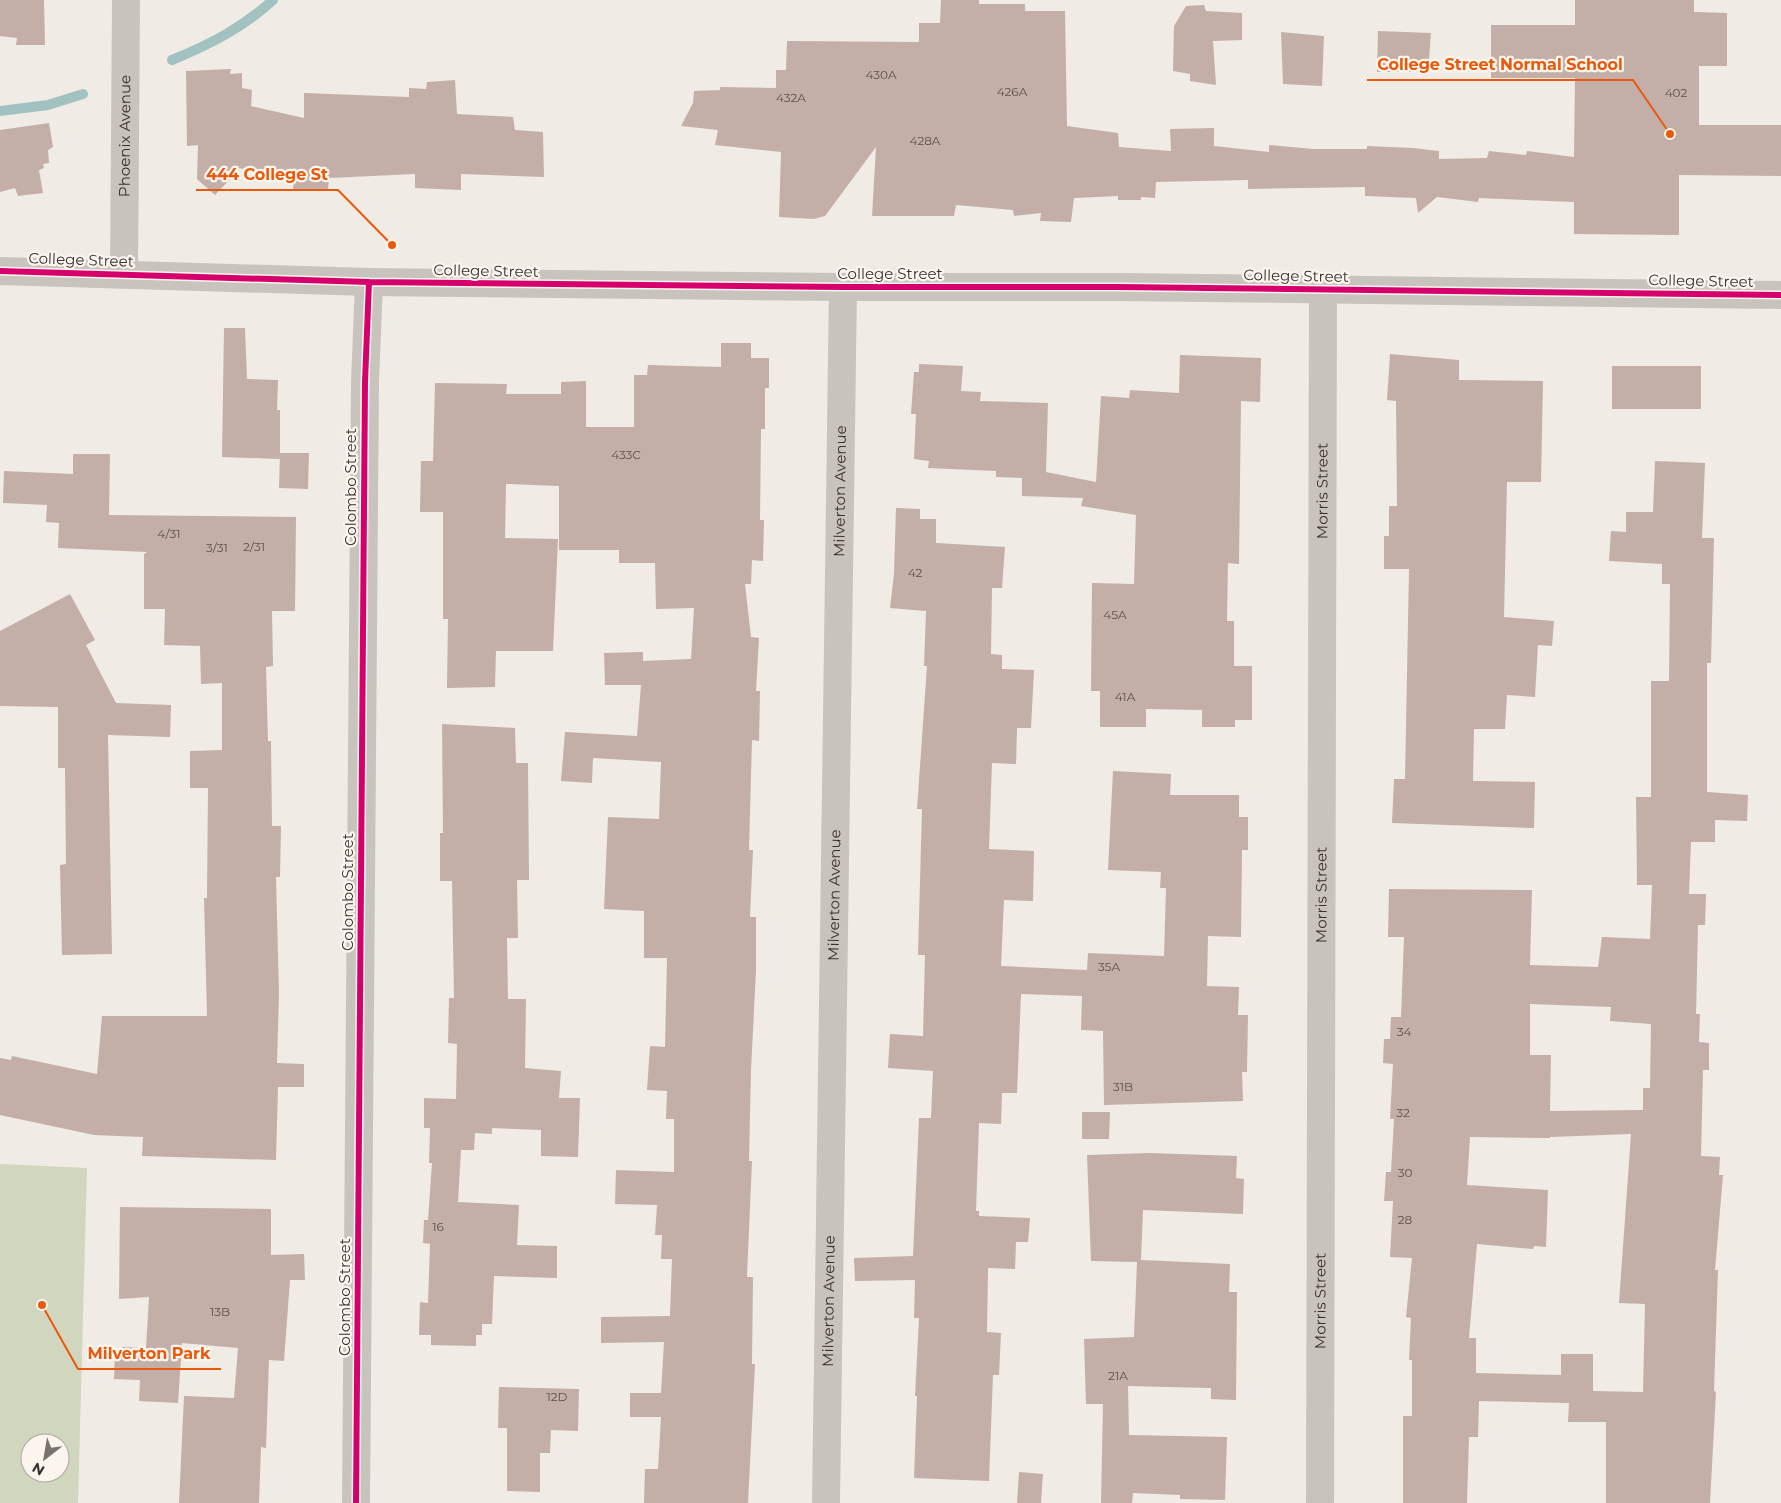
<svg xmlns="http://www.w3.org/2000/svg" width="1781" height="1503" font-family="Montserrat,sans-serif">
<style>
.green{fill:#d1d6bf;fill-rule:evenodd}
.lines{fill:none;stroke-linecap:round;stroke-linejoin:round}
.stream{stroke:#a1c2c1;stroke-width:10}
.building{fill:#c3afa7;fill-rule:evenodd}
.minor{stroke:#c9c3be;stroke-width:28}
.cycleway-casing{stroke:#fbf5ee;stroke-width:9}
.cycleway{stroke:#d6006c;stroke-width:6}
.labels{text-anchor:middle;stroke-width:4.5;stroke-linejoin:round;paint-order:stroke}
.number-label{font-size:12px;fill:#5d504a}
.street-label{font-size:15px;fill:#3b302b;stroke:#fbf5ee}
.leader{fill:none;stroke:#e8590c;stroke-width:2}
.callout-dot{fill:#e8590c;stroke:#fbf5ee;stroke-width:2}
.callout-label{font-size:16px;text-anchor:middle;font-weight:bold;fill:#e8590c;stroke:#fbf5ee;stroke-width:4.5;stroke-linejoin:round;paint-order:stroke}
</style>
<rect width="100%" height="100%" fill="#f0ebe5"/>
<path class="green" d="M 0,1164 L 87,1168 L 78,1503 L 0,1503 ZM 30,1443 L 60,1443 L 60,1473 L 30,1473 Z"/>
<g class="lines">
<path class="stream" d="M 172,60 C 211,44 242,28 273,0
M 0,111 L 48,105 L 83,94"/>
</g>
<path class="building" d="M 0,0 L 44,0 L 45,45 L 16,45 L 17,38 L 0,36 Z
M 941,0 L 979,0 L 979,4 L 1025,4 L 1025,11 L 1065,11 L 1067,126 L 1118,133 L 1119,147 L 1171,151 L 1170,129 L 1214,128 L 1214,146 L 1269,152 L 1269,145 L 1313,149 L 1367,149 L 1367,146 L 1413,148 L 1439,151 L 1439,159 L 1487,158 L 1489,151 L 1526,155 L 1527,151 L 1574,157 L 1575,78 L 1491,78 L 1491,25 L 1575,25 L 1575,0 L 1694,0 L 1694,12 L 1727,13 L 1727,66 L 1699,66 L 1699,125 L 1781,125 L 1781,176 L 1679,175 L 1679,235 L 1574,234 L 1574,202 L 1479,198 L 1478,202 L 1437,197 L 1418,213 L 1416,198 L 1365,196 L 1365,187 L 1248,189 L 1248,180 L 1156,182 L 1155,198 L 1141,197 L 1141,200 L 1118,200 L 1118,196 L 1074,198 L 1071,222 L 1040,221 L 1041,213 L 1014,216 L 1013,210 L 956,205 L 954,216 L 872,216 L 876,147 L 825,216 L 814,219 L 779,217 L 781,152 L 715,145 L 718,130 L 681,126 L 693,103 L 694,91 L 720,90 L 720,87 L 776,88 L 776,70 L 786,70 L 787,41 L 919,42 L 919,23 L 940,23 Z
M 1204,5 L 1206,11 L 1242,13 L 1242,40 L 1213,41 L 1216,85 L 1190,81 L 1190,74 L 1173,71 L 1174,26 L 1186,6 Z
M 1378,31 L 1431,33 L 1428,72 L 1377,72 Z
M 1281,32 L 1324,36 L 1322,86 L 1283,84 Z
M 231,69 L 230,74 L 242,73 L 242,88 L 252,90 L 251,106 L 304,118 L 304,93 L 409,97 L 409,88 L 426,89 L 427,82 L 455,80 L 457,114 L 513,117 L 515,130 L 543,132 L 544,177 L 461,174 L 461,190 L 415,188 L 415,174 L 329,178 L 328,190 L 293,191 L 294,171 L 232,168 L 232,177 L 215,195 L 197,179 L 198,145 L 187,146 L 186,71 Z
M 49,123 L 53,147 L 48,150 L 49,163 L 43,164 L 44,168 L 39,170 L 43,193 L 18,196 L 15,188 L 0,192 L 0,130 Z
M 224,328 L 245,328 L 247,379 L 278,380 L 277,410 L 280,410 L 280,459 L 222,457 Z
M 721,343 L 751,343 L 751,358 L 769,358 L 769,388 L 765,388 L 765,429 L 761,429 L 760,520 L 764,520 L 763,561 L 752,560 L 751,584 L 745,584 L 751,637 L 759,638 L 756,691 L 760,691 L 759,741 L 752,740 L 749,850 L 753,850 L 750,917 L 756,917 L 756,970 L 751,1070 L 749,1161 L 752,1161 L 747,1277 L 753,1277 L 752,1364 L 755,1364 L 748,1503 L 644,1503 L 645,1469 L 658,1469 L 661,1417 L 630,1417 L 630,1393 L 661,1393 L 664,1342 L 601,1343 L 601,1317 L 670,1316 L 672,1259 L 661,1259 L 662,1235 L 655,1235 L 657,1205 L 615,1204 L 616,1170 L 674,1172 L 674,1119 L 666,1119 L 667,1091 L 647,1090 L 650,1046 L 665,1047 L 667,958 L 644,958 L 644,911 L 604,909 L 608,817 L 659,819 L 661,762 L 593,758 L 592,783 L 561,781 L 565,732 L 637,736 L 641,685 L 605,685 L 604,653 L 643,652 L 643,661 L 691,659 L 694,608 L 656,609 L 655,563 L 619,563 L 619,550 L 559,550 L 559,486 L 506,484 L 505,538 L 558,539 L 553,651 L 496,651 L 495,687 L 447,688 L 448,619 L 443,619 L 443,512 L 420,512 L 421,461 L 433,461 L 435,383 L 507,384 L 506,394 L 561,394 L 561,382 L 586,381 L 586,427 L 634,427 L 634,375 L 647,375 L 648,365 L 721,367 Z
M 1390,354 L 1459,360 L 1459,380 L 1543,381 L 1541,482 L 1507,482 L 1504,617 L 1554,621 L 1552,646 L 1538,645 L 1535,697 L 1507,695 L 1505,729 L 1474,729 L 1473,781 L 1535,782 L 1534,828 L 1392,823 L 1394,779 L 1405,779 L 1409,569 L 1384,569 L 1384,536 L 1389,536 L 1389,506 L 1397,506 L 1396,401 L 1387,400 Z
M 1180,355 L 1261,358 L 1260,402 L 1241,401 L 1239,564 L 1228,563 L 1227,621 L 1234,621 L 1234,666 L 1252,666 L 1252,720 L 1235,720 L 1235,727 L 1202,727 L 1202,710 L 1146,709 L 1146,727 L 1100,727 L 1100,691 L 1091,691 L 1092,583 L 1134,584 L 1136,515 L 1081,506 L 1083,498 L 1022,496 L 1022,478 L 996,477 L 996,471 L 928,468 L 929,461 L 914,459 L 916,414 L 911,414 L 914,372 L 919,372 L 919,364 L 963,366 L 961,391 L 981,392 L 980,401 L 1048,403 L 1046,472 L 1096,482 L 1101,396 L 1129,398 L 1130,390 L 1179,393 Z
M 1612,366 L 1701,366 L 1701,409 L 1612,409 Z
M 280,453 L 309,453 L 308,489 L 279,488 Z
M 73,454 L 110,454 L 109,515 L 296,517 L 295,611 L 272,611 L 273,666 L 266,667 L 268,741 L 271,741 L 272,826 L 281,826 L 280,877 L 276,877 L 279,994 L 277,1063 L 304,1064 L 304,1087 L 278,1087 L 276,1160 L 142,1156 L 143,1137 L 94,1135 L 0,1115 L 0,1058 L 11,1060 L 12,1056 L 97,1074 L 102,1016 L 207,1016 L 204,898 L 207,898 L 208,788 L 190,788 L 190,751 L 222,750 L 222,683 L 201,684 L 200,646 L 164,645 L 165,609 L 144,609 L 144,554 L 147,552 L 58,548 L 59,523 L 46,522 L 47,505 L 3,503 L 4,471 L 73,474 Z
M 1655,461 L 1705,463 L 1702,538 L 1714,538 L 1711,663 L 1707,663 L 1707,792 L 1748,795 L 1747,821 L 1715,820 L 1715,842 L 1691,842 L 1689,894 L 1706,894 L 1705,925 L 1698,925 L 1696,1014 L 1700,1014 L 1699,1042 L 1709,1043 L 1709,1070 L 1703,1070 L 1701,1156 L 1720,1157 L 1719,1175 L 1723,1175 L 1715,1270 L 1718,1270 L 1714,1391 L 1716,1392 L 1710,1503 L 1606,1503 L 1606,1422 L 1568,1422 L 1569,1403 L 1479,1401 L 1478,1437 L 1469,1437 L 1467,1503 L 1403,1503 L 1403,1416 L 1412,1416 L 1412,1360 L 1409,1360 L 1411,1318 L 1406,1317 L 1412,1258 L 1390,1257 L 1393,1201 L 1384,1201 L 1386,1172 L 1391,1172 L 1394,1119 L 1390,1119 L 1393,1064 L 1383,1063 L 1384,1039 L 1390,1039 L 1391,1017 L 1401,1017 L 1404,937 L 1388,937 L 1389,889 L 1532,890 L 1530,965 L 1598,967 L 1602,937 L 1650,939 L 1652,885 L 1637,885 L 1636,797 L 1651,797 L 1651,681 L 1669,681 L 1670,584 L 1662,584 L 1662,564 L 1609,561 L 1611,531 L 1626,532 L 1626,512 L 1653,512 ZM 1530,1004 L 1611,1007 L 1610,1021 L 1651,1024 L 1650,1088 L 1643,1088 L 1643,1110 L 1550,1111 L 1551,1055 L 1530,1055 ZM 1631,1134 L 1619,1303 L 1645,1304 L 1643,1392 L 1593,1391 L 1593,1354 L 1561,1354 L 1561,1375 L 1476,1373 L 1476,1338 L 1469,1338 L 1477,1244 L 1533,1249 L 1534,1246 L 1546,1247 L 1548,1190 L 1467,1185 L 1470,1137 L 1550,1138 L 1550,1137 Z
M 896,508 L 920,509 L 920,519 L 936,519 L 936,543 L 1005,547 L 1002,588 L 992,588 L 991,654 L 1002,655 L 1002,669 L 1034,670 L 1031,728 L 1017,728 L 1016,764 L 992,763 L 989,849 L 1034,851 L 1033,901 L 1004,900 L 1001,966 L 1087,970 L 1088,953 L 1164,956 L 1166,888 L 1160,888 L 1161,872 L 1108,870 L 1113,771 L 1171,774 L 1170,795 L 1239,795 L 1239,817 L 1248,817 L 1248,850 L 1242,850 L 1241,937 L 1208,936 L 1207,986 L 1239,987 L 1238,1015 L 1248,1015 L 1247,1072 L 1242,1072 L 1243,1101 L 1104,1105 L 1103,1031 L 1081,1030 L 1082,996 L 1021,994 L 1017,1093 L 1002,1093 L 1001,1124 L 979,1123 L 976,1211 L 979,1211 L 979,1216 L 1030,1218 L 1028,1242 L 1016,1242 L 1015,1269 L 988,1268 L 987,1332 L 1001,1333 L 999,1375 L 993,1375 L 989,1481 L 914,1478 L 917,1396 L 915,1396 L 919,1318 L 914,1318 L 915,1280 L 855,1281 L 854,1258 L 913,1256 L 919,1118 L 931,1118 L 933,1071 L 888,1068 L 890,1034 L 923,1036 L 925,955 L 918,955 L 922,809 L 917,809 L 927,666 L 924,666 L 926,611 L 890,608 L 894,574 Z
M 70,594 L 95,640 L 86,645 L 116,703 L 171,705 L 170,737 L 108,735 L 112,954 L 62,955 L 60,865 L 66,864 L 65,768 L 58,768 L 58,707 L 0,706 L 0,631 Z
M 442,724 L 515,728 L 516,763 L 528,763 L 529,880 L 517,880 L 518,938 L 507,938 L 508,999 L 526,999 L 525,1068 L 561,1071 L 559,1098 L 580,1098 L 578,1157 L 541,1156 L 541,1130 L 492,1128 L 492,1134 L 475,1133 L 474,1150 L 461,1150 L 458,1202 L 519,1205 L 517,1245 L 557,1246 L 557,1278 L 494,1276 L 492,1324 L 482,1324 L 482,1335 L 476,1335 L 476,1346 L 431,1345 L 431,1335 L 419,1335 L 420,1302 L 428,1303 L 430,1244 L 423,1243 L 424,1220 L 428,1220 L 432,1163 L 429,1163 L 430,1128 L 424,1128 L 424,1098 L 456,1099 L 457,1044 L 448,1043 L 449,998 L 454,998 L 452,881 L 440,881 L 440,833 L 443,833 Z
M 1082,1112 L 1110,1112 L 1109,1139 L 1082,1139 Z
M 1150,1153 L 1237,1156 L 1236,1178 L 1244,1179 L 1243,1214 L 1143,1210 L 1141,1260 L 1230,1264 L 1229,1292 L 1237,1292 L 1236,1400 L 1211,1399 L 1211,1388 L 1128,1386 L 1129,1435 L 1227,1437 L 1225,1500 L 1180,1499 L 1180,1495 L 1133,1493 L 1132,1503 L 1101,1503 L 1103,1404 L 1086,1404 L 1084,1339 L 1134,1337 L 1137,1262 L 1091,1261 L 1087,1155 Z
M 120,1207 L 271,1209 L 271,1255 L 304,1254 L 305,1280 L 290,1280 L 284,1361 L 269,1360 L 266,1448 L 261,1447 L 259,1503 L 179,1503 L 184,1396 L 234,1398 L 238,1348 L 182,1343 L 178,1403 L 139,1401 L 140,1380 L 114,1379 L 115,1353 L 121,1353 L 122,1347 L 146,1348 L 149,1297 L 119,1299 Z
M 499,1387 L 579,1389 L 578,1431 L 551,1430 L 550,1453 L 540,1453 L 540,1492 L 507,1491 L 507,1428 L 498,1428 Z
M 1019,1472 L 1043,1474 L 1041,1503 L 1017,1503 Z"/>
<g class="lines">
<g class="minor">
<path d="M 0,271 L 369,282 L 843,287 L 1118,287 L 1781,295"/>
<path id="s1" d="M 124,274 L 126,0"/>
<path d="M 356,1503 L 365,382 L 369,282"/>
<path id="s2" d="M 826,1503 L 843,287"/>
<path id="s3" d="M 1320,1503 L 1323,289"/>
</g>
<g class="cycleway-casing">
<path id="cycleway" d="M 0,271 L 369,282 L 843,287 L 1118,287 L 1781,295
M 356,1503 L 365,382 L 369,282"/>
</g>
<use href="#cycleway" class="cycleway"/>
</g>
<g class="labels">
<g class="number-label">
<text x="881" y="79">430A</text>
<text x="1012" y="96">426A</text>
<text x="1676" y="97">402</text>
<text x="791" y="102">432A</text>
<text x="925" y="145">428A</text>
<text x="626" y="459">433C</text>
<text x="169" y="538">4/31</text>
<text x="254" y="551">2/31</text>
<text x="217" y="552">3/31</text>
<text x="915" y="577">42</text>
<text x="1115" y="619">45A</text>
<text x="1125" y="701">41A</text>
<text x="1109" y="971">35A</text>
<text x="1404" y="1036">34</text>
<text x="1123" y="1091">31B</text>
<text x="1403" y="1117">32</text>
<text x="1405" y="1177">30</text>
<text x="1405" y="1224">28</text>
<text x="438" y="1231">16</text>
<text x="220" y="1316">13B</text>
<text x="1118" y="1380">21A</text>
<text x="557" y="1401">12D</text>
</g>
<g class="street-label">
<text dy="5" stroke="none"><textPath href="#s1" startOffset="138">Phoenix Avenue</textPath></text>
<text transform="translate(81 260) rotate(2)" y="5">College Street</text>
<text transform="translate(486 271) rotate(1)" y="5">College Street</text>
<text x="890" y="279">College Street</text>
<text transform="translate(1296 276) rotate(1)" y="5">College Street</text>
<text transform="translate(1701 281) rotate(1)" y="5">College Street</text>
<text transform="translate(351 487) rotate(-90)" y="5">Colombo Street</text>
<text dy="5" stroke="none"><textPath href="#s2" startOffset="1012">Milverton Avenue</textPath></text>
<text dy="5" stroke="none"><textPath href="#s3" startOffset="1012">Morris Street</textPath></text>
<text transform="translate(348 892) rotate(-90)" y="5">Colombo Street</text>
<text dy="5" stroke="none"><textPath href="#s2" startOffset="608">Milverton Avenue</textPath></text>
<text dy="5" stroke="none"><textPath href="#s3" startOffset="608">Morris Street</textPath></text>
<text transform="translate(345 1297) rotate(-90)" y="5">Colombo Street</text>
<text dy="5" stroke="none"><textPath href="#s2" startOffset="202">Milverton Avenue</textPath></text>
<text dy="5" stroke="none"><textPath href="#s3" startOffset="202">Morris Street</textPath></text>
</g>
</g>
<path class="leader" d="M1670 134L1633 80H1367M392 245L338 190H196M42 1305L78 1369H221"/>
<g class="callout-dot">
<circle cx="1670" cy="134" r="5"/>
<circle cx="392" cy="245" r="5"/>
<circle cx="42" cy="1305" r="5"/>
</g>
<g class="callout-label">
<text x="1500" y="70">College Street Normal School</text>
<text x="267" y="180">444 College St</text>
<text x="149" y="1359">Milverton Park</text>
</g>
<g transform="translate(45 1458) rotate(211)"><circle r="24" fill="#fbf5ee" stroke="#aea6a0"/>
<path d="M0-4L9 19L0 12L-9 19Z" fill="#7a716c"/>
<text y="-8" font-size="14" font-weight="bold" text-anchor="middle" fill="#3b302b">N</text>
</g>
</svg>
